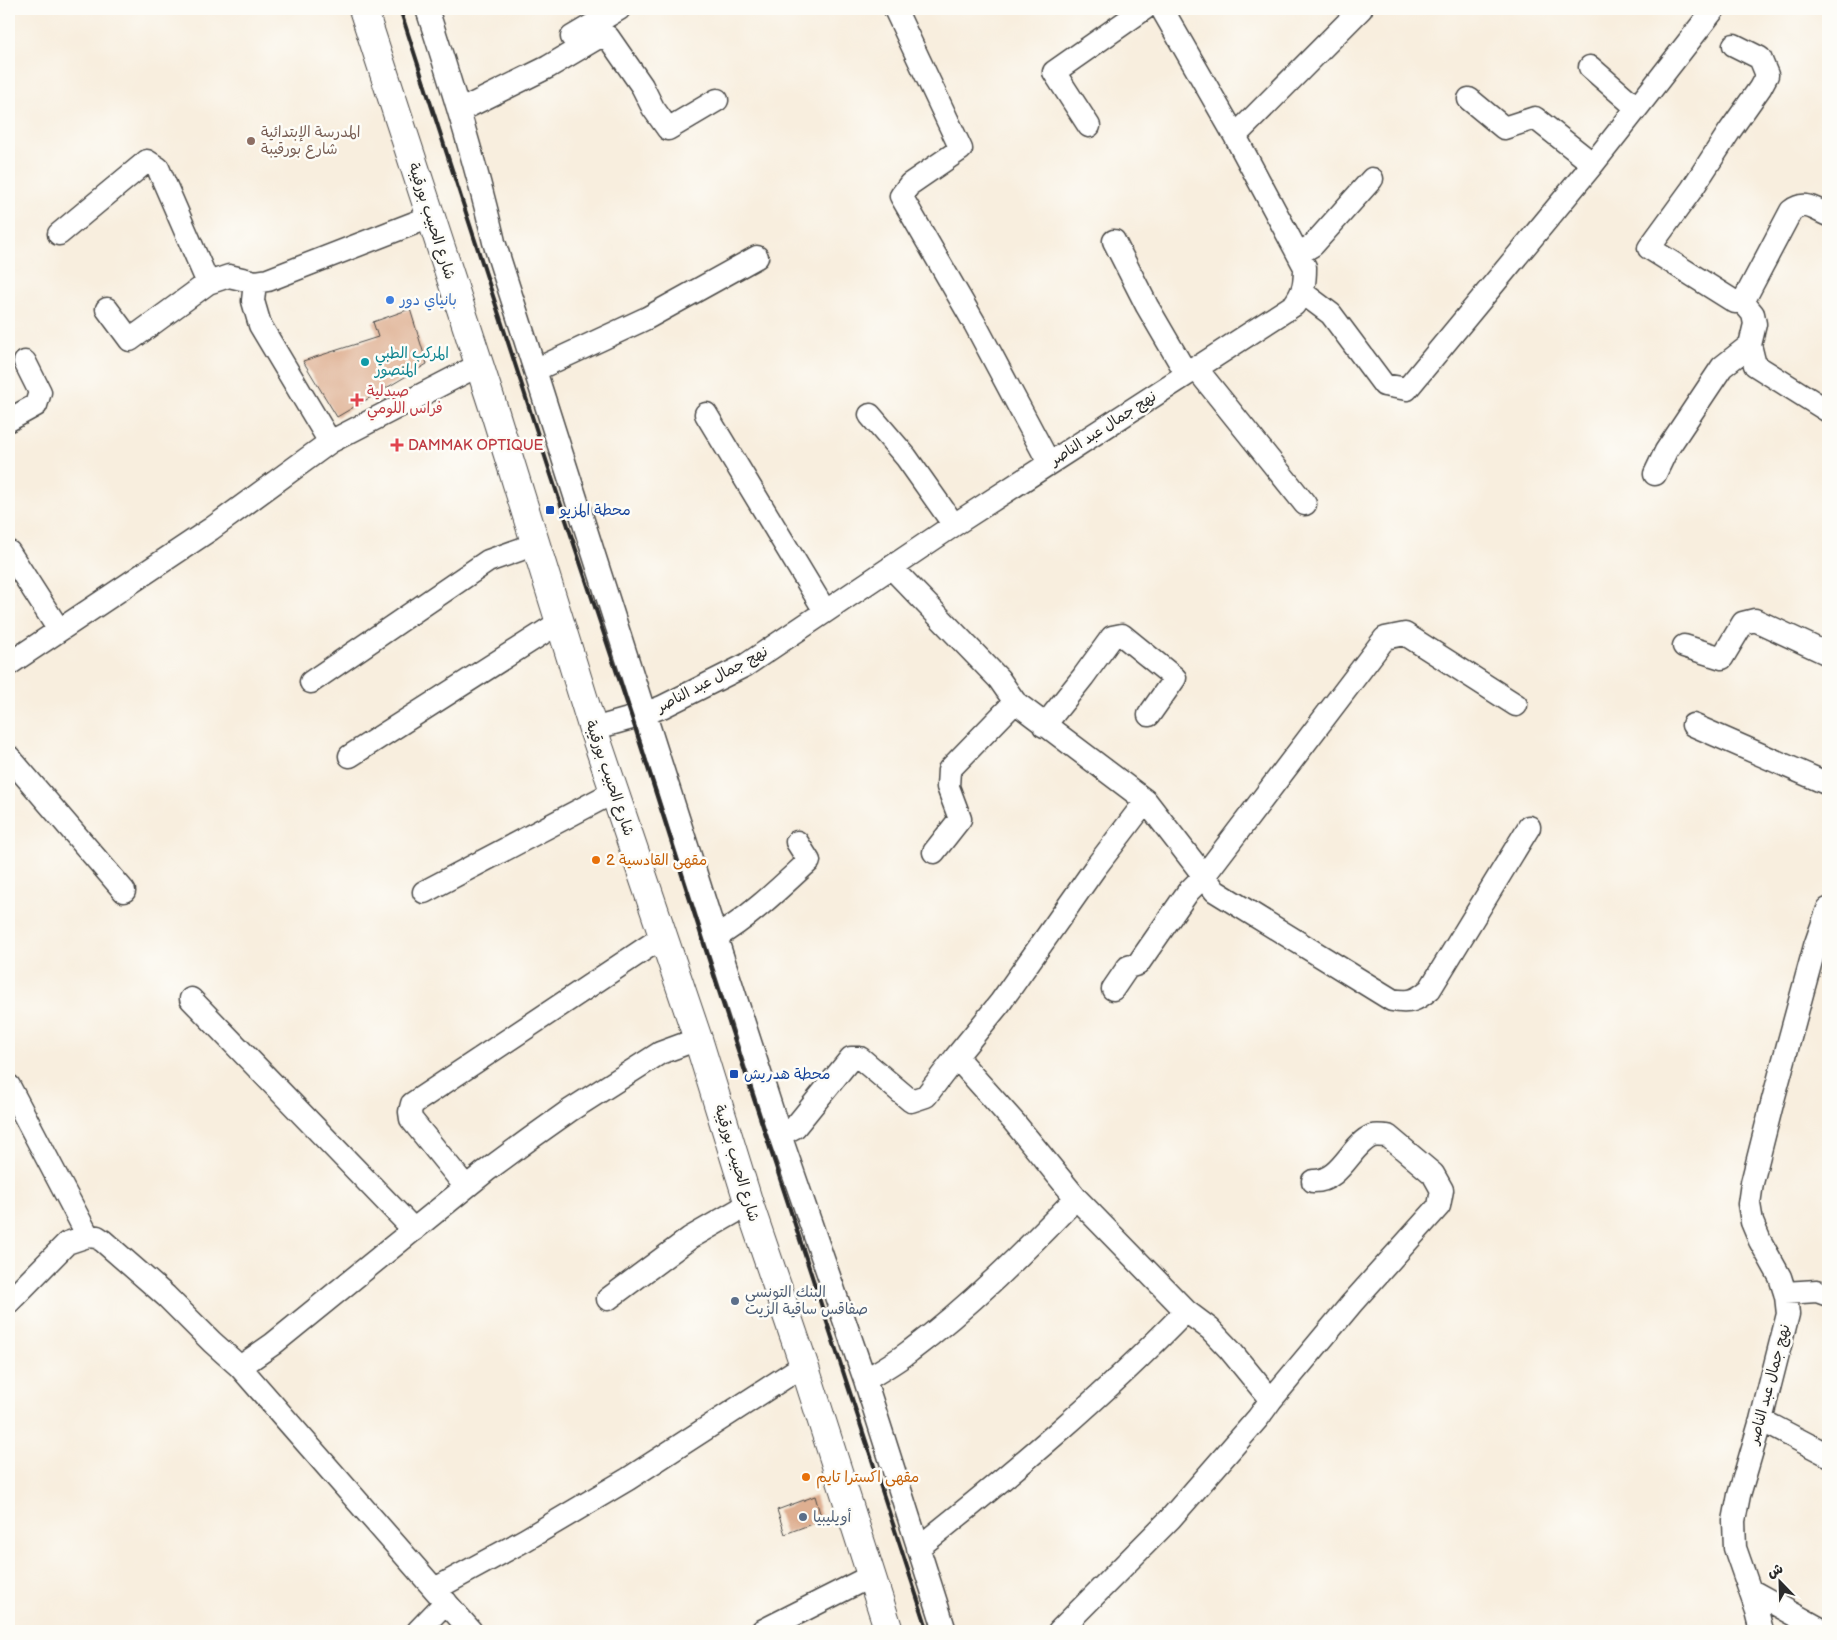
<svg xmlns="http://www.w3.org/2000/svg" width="1837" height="1640" font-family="'Balsamiq Sans','Playpen Sans Arabic',sans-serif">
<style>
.building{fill:#deaf91}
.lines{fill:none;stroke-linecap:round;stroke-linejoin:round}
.minor-casing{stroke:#4a4846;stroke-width:25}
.major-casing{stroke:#4a4846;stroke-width:30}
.minor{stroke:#fff;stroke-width:22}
.major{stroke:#fff;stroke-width:28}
.rail{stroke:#2b2b2b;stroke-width:4}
.education-dot{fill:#8d6e63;stroke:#fdfcf7;stroke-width:2}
.shop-dot{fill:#3f7fe0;stroke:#fdfcf7;stroke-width:2}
.culture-dot{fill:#0f9aa8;stroke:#fdfcf7;stroke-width:2}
.health-dot{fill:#e0444e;stroke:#fdfcf7;stroke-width:2}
.transit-dot{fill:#1a4fb4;stroke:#fdfcf7;stroke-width:2}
.food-dot{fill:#e8710a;stroke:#fdfcf7;stroke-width:2}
.service-dot{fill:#5c6f8a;stroke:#fdfcf7;stroke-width:2}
.labels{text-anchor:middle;stroke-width:5;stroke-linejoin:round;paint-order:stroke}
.education-label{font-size:15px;fill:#785e54;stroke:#fdfcf7;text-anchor:start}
.street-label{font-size:15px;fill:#2b2b2b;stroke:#fdfcf7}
.shop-label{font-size:15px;fill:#366cbe;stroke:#fdfcf7;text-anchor:start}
.culture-label{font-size:15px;fill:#0d838f;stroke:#fdfcf7;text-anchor:start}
.health-label{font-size:15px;fill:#be3a42;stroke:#fdfcf7;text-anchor:start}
.transit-label{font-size:15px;fill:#164399;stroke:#fdfcf7;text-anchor:start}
.food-label{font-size:15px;fill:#c56008;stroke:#fdfcf7;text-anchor:start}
.service-label{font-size:15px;fill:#4e5e75;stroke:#fdfcf7;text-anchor:start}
</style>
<rect width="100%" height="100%" fill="#fdfcf7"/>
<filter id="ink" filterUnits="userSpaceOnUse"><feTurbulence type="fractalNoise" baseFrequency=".02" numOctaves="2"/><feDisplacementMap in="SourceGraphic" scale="10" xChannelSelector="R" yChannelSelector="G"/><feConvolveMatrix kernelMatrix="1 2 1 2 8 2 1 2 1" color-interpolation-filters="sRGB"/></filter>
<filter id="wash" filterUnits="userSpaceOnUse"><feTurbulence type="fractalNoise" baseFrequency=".0096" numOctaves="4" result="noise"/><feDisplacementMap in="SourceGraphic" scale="20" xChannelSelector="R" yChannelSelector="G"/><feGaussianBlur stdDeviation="1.12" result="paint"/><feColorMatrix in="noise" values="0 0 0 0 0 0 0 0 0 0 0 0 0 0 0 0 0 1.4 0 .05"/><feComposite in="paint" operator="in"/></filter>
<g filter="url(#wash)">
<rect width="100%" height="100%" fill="#f8eede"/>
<g id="blocks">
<path class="building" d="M 410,309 L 427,364 L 337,417 L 303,361 L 378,337 L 373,322 Z
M 815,1496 L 822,1520 L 785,1534 L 777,1510 Z"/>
</g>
</g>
<g filter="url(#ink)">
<use href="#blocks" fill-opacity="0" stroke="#4a4846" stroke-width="1"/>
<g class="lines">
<g class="minor-casing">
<path id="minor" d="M 427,9 C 452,86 476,163 494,242 L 716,937 L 780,1135 L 865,1380 L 945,1631
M 895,9 L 961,149 L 910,184 L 901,196 L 975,324 L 1049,463
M 1162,9 L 1235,136
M 572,37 L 619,9
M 1734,45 L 1760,58 L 1767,75 L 1760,88 L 1729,132 L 1692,189 L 1649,248 L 1735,302 L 1743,302 L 1753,314 L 1755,324 L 1750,345 L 1755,365 L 1828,411
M 1590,67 L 1637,108 L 1593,164
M 1637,108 L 1714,9
M 459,111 L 548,67 L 597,38 L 608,37 L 642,86 L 653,108 L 668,129 L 717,100
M 1089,126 L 1054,72 L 1144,9
M 59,234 L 147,161 L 158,168 L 208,283 L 229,276 L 255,282 L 268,280 L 430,217
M 1114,241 L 1147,306 L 1186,373
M 1298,254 L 1313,245 L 1372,179
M 255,282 L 253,301 L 260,325 L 330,442
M 1303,293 L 1331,314 L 1384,385 L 1407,389 L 1593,164 L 1535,118 L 1504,128 L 1469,99
M 1743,302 L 1791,211 C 1805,200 1814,209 1828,215
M 107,309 L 130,340 L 208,283
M 1195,367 L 1305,504
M 535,370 L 647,318 L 757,257
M 706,414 L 825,611
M 870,415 L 906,457 L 954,525
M 9,420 L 36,405 L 40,392 L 25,362
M 1655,474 L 1666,451 L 1722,367 L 1750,345
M 9,552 L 59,630
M 891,567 L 999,679 L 1015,702 L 1146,801 L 1204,876 L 1215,891 L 1392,1000 C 1410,1003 1416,1001 1430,989 L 1529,827
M 1684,646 L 1722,658 L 1743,623 L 1755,620 L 1828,654
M 9,664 L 211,529 L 330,442 L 479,365
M 311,682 L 488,561 L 536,544
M 1693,725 L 1828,784
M 1044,726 L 1083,677 L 1112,637 L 1122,635 L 1175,678 L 1149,715
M 593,729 L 632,718 L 662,707 L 746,665 L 954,525 L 1294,305 C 1304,291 1305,284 1305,267 L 1235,136 L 1361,9
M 350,756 L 560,622
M 9,757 L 124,891
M 934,852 L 960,819 L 948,787 L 949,770 L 1015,702
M 424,892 L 614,792
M 716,937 C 749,918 781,887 809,861 L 797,842
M 1113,989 L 1128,967 L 1138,964 L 1188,892 L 1204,876 L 1385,638 L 1405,634 L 1516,705
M 191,999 L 414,1230
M 9,1086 L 88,1236
M 780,1135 L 795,1127 L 851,1058 L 860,1058 L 911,1101 L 926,1096 L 956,1057
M 466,1187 L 411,1119 L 410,1112 L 412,1104 L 664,936
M 1076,1198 L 1014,1122 L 956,1057 L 1000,1003 L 1095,868 L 1146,801
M 1785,1293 L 1817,1291 L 1828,1295
M 608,1299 L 690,1238 L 749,1204
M 9,1302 L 67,1243 L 88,1236 L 97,1237 L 103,1241 L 166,1296 L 212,1342 L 240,1367 L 471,1631
M 240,1367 L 273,1344 L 486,1171 L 531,1138 L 569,1111 L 660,1053 L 698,1039
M 865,1380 C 880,1371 896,1362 910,1351 C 970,1306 1024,1252 1076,1198 L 1186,1311 L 1210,1329 L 1230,1350 L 1271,1400 L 1258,1418 L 1170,1519 L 1059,1631
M 1271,1400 L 1352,1303 L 1439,1206 L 1442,1190 L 1433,1174 L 1388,1136 C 1384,1136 1377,1135 1372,1136 C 1351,1144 1341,1182 1313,1181
M 1761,1420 L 1828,1455
M 918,1548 C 1011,1474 1103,1397 1186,1311
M 435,1589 L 525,1540 L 628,1479 L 804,1365
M 1750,1590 L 1824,1631
M 418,1631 L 446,1602
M 762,1631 L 871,1576
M 1762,1631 L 1757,1611 L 1735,1548 L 1734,1521 L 1739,1495 L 1761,1420 L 1788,1314 L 1786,1296 L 1780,1277 L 1760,1241 L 1752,1222 L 1749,1204 L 1752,1183 L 1773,1100 L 1815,946 L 1828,909"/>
</g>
<g class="major-casing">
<path id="major" d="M 363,9 L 495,413 L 593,729 L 698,1039 L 749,1204 L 804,1365 L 889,1631"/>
</g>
<use href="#minor" class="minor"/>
<use href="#major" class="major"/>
<path class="rail" d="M 400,9 L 550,472 L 632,718 L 731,1029 L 928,1631"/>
</g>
</g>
<circle class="education-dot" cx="251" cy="141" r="5"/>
<circle class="shop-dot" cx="390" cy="300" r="5"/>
<circle class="culture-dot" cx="365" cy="362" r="5"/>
<g class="health-dot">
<path d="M354.5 392.5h5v5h5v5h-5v5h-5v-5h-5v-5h5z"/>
<path d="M394.5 437.5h5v5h5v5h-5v5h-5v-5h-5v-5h5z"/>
</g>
<g class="transit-dot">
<rect x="545" y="505" width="10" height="10" rx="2.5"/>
<rect x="729" y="1069" width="10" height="10" rx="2.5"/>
</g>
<g class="food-dot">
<circle cx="596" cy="860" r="5"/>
<circle cx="806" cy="1477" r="5"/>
</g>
<g class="service-dot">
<circle cx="735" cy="1301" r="5"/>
<circle cx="803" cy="1517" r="5"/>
</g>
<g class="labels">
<g class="education-label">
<text x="261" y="137">المدرسة الإبتدائية<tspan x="261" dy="17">شارع بورقيبة</tspan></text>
</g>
<g class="street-label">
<text transform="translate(432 221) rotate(72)" y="5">شارع الحبيب بورقيبة</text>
<text transform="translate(1103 428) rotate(-33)" y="5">نهج جمال عبد الناصر</text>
<text transform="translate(712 679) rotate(-28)" y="5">نهج جمال عبد الناصر</text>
<text transform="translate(610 778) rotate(71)" y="5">شارع الحبيب بورقيبة</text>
<text transform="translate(737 1163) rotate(73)" y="5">شارع الحبيب بورقيبة</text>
<text transform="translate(1769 1384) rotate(-75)" y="5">نهج جمال عبد الناصر</text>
</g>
<g class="shop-label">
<text x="400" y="305">بانياي دور</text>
</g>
<g class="culture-label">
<text x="375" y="358">المركب الطبي<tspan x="375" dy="17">المنصور</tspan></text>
</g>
<g class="health-label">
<text x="367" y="396">صيدلية<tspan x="367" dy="17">فراس اللومي</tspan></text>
<text x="408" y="450">DAMMAK OPTIQUE</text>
</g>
<g class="transit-label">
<text x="560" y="515">محطة المزيو</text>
<text x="744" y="1079">محطة هدريش</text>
</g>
<g class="food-label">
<text x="606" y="865">مقهى القادسية 2</text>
<text x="816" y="1482">مقهى اكسترا تايم</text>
</g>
<g class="service-label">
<text x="745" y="1297">البنك التونسي<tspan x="745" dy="17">صفاقس ساقية الزيت</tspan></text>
<text x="813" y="1522">أويليبيا</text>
</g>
</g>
<rect width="1837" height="1640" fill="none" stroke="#fdfcf7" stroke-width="30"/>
<g transform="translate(1780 1582) rotate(337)" stroke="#fdfcf7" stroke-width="4" paint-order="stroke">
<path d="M0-4L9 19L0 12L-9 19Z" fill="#2b2b2b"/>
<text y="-8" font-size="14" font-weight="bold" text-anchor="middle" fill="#2b2b2b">ش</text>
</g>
</svg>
